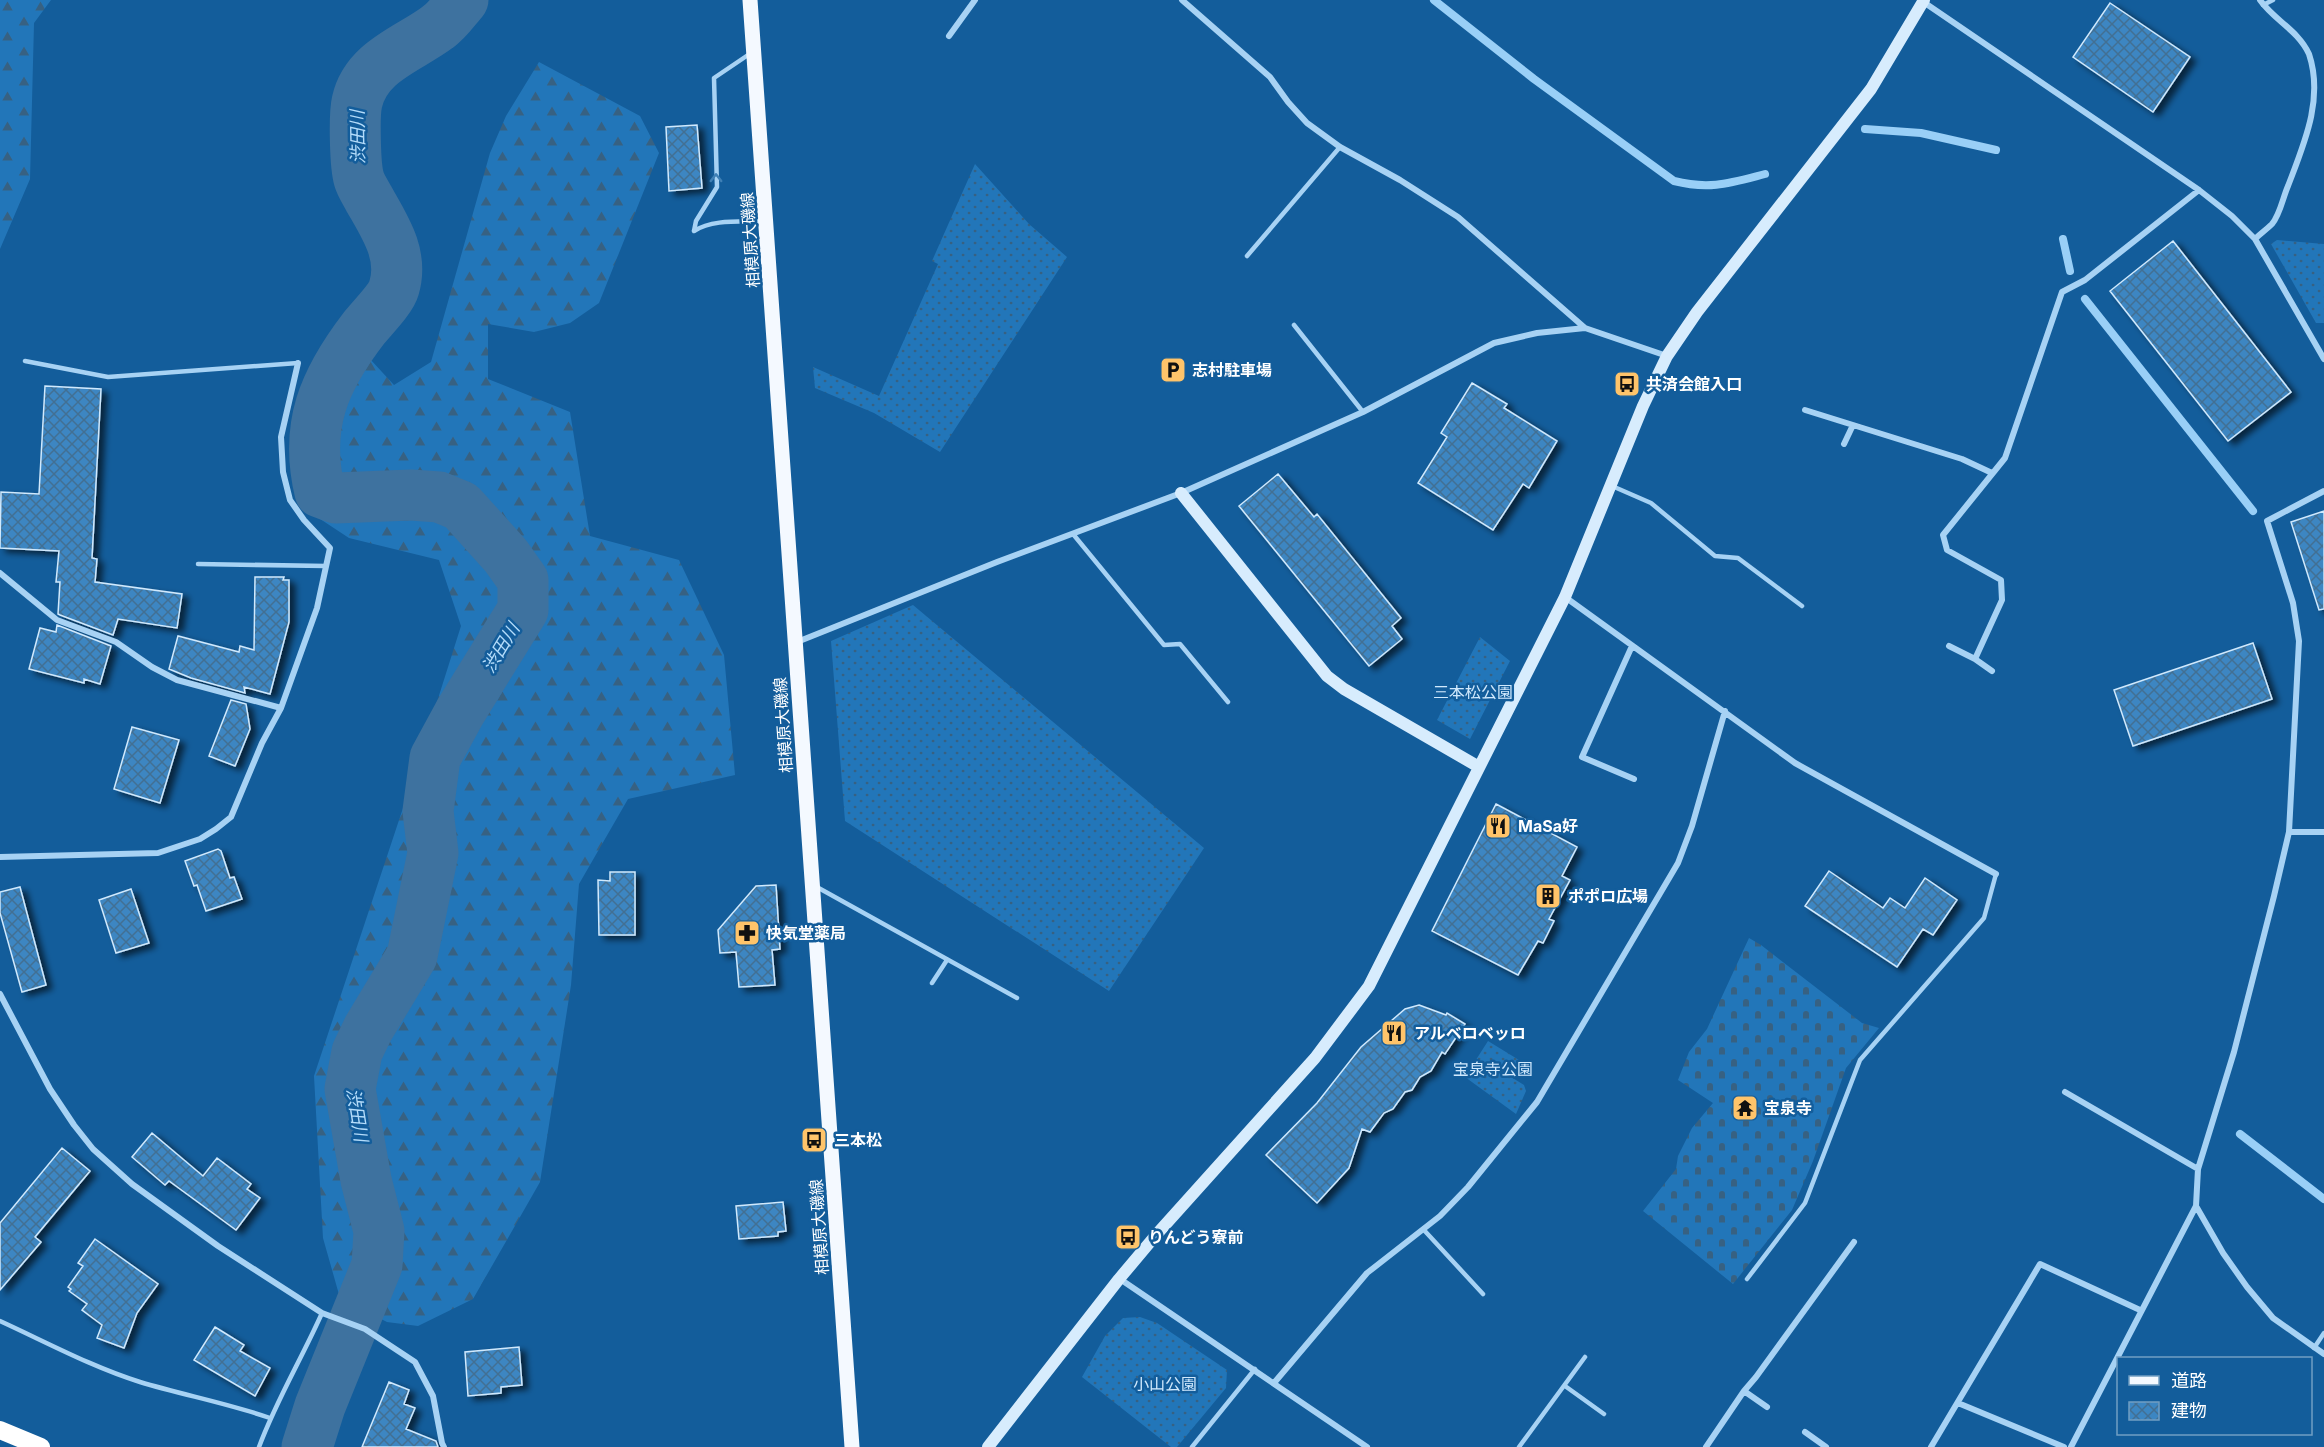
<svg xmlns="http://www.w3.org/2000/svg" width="2324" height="1447" font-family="Inter,'Noto Sans JP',sans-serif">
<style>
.grass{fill:url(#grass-dots)}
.forest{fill:url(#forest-firs)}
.cemetery{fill:url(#cemetery-stones)}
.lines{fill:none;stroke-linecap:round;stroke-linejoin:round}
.stream{stroke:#99cff7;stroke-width:8}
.river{stroke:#3e729f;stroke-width:51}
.building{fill:url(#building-cross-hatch);stroke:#d0e9fd;stroke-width:1.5;filter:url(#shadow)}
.lane{stroke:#a7d2f4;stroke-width:4.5}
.street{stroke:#a7d2f4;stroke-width:6}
.secondary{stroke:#d7ecfd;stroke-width:12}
.primary{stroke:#f4f9ff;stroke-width:15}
.highway{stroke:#fff;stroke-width:18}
.oneway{stroke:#3f80b6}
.labels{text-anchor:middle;stroke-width:5;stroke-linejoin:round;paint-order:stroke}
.street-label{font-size:16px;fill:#fff;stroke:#135d9b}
.poi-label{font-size:16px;font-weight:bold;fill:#fff;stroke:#135d9b;text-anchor:start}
.park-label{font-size:16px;fill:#d0e9fd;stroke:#135d9b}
.water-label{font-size:18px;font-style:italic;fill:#b4dcfa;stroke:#135d9b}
</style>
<defs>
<pattern id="grass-dots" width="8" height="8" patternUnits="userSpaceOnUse" patternTransform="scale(1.5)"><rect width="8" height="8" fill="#2276b9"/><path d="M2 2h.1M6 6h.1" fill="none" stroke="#376182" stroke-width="1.8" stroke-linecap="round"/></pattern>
<pattern id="forest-firs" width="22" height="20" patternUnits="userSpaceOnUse" patternTransform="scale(1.5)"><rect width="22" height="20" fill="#2276b9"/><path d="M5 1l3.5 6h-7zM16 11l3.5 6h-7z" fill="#376182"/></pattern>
<pattern id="cemetery-stones" width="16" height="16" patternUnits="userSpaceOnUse" patternTransform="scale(1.5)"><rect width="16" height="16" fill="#2276b9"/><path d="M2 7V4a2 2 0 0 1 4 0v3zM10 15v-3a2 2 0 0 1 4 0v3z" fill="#376182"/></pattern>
<pattern id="building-cross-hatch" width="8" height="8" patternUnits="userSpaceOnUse" patternTransform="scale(1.5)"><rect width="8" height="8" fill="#3c86c2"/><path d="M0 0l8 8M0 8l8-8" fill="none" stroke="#426f93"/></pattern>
<filter id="shadow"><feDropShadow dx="6" dy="4" stdDeviation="3" flood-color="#0009"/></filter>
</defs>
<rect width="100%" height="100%" fill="#135d9b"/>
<path class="grass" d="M 975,164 L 1029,224 L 1067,257 L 940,452 L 874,413 L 815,388 L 813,367 L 879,396 L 938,264 L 932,261 Z
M 2277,240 L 2324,244 L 2324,323 L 2316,323 L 2271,244 Z
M 913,605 L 1204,848 L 1109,991 L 845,821 L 831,641 Z
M 1480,637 L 1510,661 L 1470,739 L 1437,720 Z
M 1488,1041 L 1519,1060 L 1511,1077 L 1524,1085 L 1526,1091 L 1516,1114 L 1465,1077 Z
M 1140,1317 L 1157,1323 L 1227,1370 L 1226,1388 L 1177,1447 L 1171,1447 L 1082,1377 L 1105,1336 L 1123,1318 Z"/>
<path class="forest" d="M 0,0 L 51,0 L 34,23 L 30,179 L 0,249 Z
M 539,62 L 640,116 L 659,153 L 599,303 L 570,323 L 534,332 L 488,324 L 488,379 L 570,412 L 590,536 L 679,560 L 724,655 L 735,775 L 628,799 L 579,884 L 571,985 L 540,1182 L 473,1299 L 418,1326 L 387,1322 L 340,1298 L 323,1238 L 314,1076 L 411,784 L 461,626 L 439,560 L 349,538 L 308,511 L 292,468 L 299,411 L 314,374 L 370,359 L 394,385 L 431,362 L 490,153 L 506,116 Z"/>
<path class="cemetery" d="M 1749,938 L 1761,945 L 1862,1023 L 1879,1028 L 1846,1068 L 1813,1161 L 1792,1210 L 1733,1284 L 1643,1211 L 1676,1169 L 1678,1156 L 1692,1128 L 1713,1103 L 1678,1080 L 1689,1052 L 1707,1029 Z"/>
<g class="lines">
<path class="stream" d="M 1434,0 L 1534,79 L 1674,181 C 1710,190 1730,183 1765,174
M 1865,129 L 1921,133 L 1996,150
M 2063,239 L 2070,271
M 2085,299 L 2253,511
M 2240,1134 L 2324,1199"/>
<path class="river" d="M 307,1447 L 320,1406 L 377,1265 L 379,1231 L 366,1180 L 350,1089 L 357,1052 L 368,1029 L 412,956 L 433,853 L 428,811 L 435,758 L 460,712 L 523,610 L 523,580 L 506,556 L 461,506 L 439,497 L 411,495 L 336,498 L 320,492 C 304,426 324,380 364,328 C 372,318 391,299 394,288 C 404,255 385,227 369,199 C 366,193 361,186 359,179 C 355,166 354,115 357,102 C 366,61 409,49 438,27 C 448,20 455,9 463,0"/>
</g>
<path class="building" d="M 2110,3 L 2190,57 L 2153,112 L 2073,57 Z
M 697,125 L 702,188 L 669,191 L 666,127 Z
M 2173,241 L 2291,392 L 2228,441 L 2110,291 Z
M 1472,383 L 1507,404 L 1504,408 L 1557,441 L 1529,488 L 1523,484 L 1493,530 L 1418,483 L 1447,437 L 1441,433 Z
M 45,386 L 101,389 L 92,558 L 97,559 L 95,582 L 182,594 L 177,628 L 118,619 L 113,635 L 60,615 L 58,614 L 60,582 L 56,582 L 59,551 L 0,548 L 1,492 L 39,494 Z
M 1278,474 L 1314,517 L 1317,514 L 1401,618 L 1392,626 L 1402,639 L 1369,666 L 1239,506 Z
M 2324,511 L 2324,609 L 2319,610 L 2291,522 Z
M 255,577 L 284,577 L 283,580 L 289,580 L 289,622 L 270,694 L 244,687 L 245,693 L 191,678 L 169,669 L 178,636 L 239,652 L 240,646 L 254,650 Z
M 57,625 L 111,646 L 100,684 L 84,679 L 84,683 L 29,669 L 40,628 L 56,632 Z
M 2253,643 L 2272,699 L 2133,746 L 2114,690 Z
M 231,700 L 246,704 L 250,729 L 235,766 L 209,756 Z
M 132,727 L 179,740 L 160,803 L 114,789 Z
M 1496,804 L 1577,847 L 1562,876 L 1570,880 L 1549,919 L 1554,921 L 1543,943 L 1538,941 L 1518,975 L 1432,931 Z
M 218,849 L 221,851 L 230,878 L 234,877 L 242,899 L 206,911 L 197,885 L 194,886 L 185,861 Z
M 1829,871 L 1883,908 L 1890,898 L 1905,908 L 1925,878 L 1957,900 L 1933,935 L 1923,929 L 1897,967 L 1805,906 Z
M 610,872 L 635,872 L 635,935 L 599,935 L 598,880 L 610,881 Z
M 776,885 L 780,949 L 772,950 L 775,985 L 739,987 L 736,952 L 720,953 L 718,930 L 756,886 Z
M 20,887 L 46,985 L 22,992 L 0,913 L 0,892 Z
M 131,889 L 149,943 L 116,953 L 99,900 Z
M 1419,1005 L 1446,1015 L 1447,1013 L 1465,1024 L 1445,1054 L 1442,1052 L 1431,1071 L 1420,1077 L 1412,1090 L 1405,1092 L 1393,1109 L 1384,1113 L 1370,1132 L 1362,1129 L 1349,1168 L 1317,1203 L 1266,1155 L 1317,1103 L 1361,1047 L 1405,1009 Z
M 152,1133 L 203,1176 L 217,1158 L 251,1184 L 247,1189 L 260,1198 L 236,1230 L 169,1181 L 165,1185 L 132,1157 Z
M 62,1148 L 90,1171 L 35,1237 L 41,1242 L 0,1290 L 0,1223 Z
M 783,1202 L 786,1231 L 778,1232 L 778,1236 L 739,1239 L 736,1206 Z
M 95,1239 L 158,1284 L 137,1313 L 124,1348 L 97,1338 L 102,1325 L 82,1310 L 87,1304 L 69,1291 L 71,1289 L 68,1287 L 83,1266 L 78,1263 Z
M 215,1327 L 244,1345 L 240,1351 L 270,1368 L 255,1396 L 194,1360 Z
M 519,1347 L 522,1385 L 501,1387 L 501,1393 L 468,1396 L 465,1352 Z
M 389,1382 L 409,1390 L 404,1404 L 415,1408 L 406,1429 L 436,1441 L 438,1447 L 362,1447 Z"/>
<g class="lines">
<path class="lane" d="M 2263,5 L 2273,0
M 694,231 L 696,221 L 717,187 L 714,78 L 751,53
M 694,231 C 713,219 740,222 762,221
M 1247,256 L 1340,147
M 1294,325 L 1363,412
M 25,361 L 108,377 L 298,363
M 1612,486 L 1651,503 L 1715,556 L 1738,558 L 1802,606
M 1073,534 L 1164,645 L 1180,644 L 1228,702
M 198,564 L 326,566
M 815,886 L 1017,998
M 932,983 L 947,960
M 1423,1229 L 1483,1294
M 1747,1279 L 1805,1203 L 1860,1060 L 1984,918 L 1996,874
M 0,1321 C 46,1342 92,1367 140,1382 C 183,1395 227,1403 270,1418
M 2314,1348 L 2324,1333
M 1565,1386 L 1604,1414
M 259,1447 C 276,1401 302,1358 322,1313
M 1192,1447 L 1255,1369
M 1519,1447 L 1585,1357"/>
<path class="street" d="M 1182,0 L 1270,77 L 1288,102 L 1307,123 L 1340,147 L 1400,180 L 1458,217 L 1585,328
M 1922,1 L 2199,190 L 2232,216 L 2255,239 L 2324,359
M 949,36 L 975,0
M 2255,239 C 2260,234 2267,229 2272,224 C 2280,215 2283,197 2288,186 C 2304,144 2324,99 2309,54 C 2298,30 2274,20 2260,0
M 1805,410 L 1962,459 L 1992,473
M 1844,444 L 1853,425
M 2324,491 L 2267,521 L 2293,603 L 2299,641 L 2289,832 L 2274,896 L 2234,1052 L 2198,1169 L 2196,1206 L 2223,1253 L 2247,1287 L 2273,1318 L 2324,1354
M 0,573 L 57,620 L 116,642 L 152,667 L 177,680 L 281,708
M 1565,597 L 1795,763 L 1996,874
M 797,642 L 997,562 L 1181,493 L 1363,412 L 1494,343 L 1537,333 L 1585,328 L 1667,356
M 1632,646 L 1582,757 L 1634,779
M 1949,646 L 1975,659
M 1992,671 L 1975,659 L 2002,600 L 2001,580 L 1947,550 L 1943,535 L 2005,458 L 2062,292 L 2085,280 L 2199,190
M 2289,832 L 2324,832
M 0,857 L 158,853 L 200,839 L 216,829 L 231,817 L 262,743 L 281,708 L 317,608 L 330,548 L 304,520 L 290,500 L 283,472 L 281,437 L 298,363
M 0,994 L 50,1089 L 74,1125 L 93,1149 L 132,1184 L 218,1246 L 322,1313 L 365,1329 L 415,1362 L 433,1396 L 442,1443 L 444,1447
M 2065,1092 L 2198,1169
M 1120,1279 L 1367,1447
M 1274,1383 L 1367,1273 L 1440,1216 L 1468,1187 L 1537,1102 L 1678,863 L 1692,826 L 1725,711
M 1744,1391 L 1767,1407
M 1958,1403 L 2064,1447
M 1805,1432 L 1826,1447
M 1706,1447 L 1744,1391 L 1756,1377 L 1854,1242
M 1931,1447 L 2040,1264 L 2140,1310
M 2071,1447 L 2196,1206"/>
<path class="secondary" d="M 1181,493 L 1327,676 L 1344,689 L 1479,767
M 988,1447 L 1119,1279 L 1156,1235 L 1315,1058 L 1369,986 L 1565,597 L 1643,406 L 1667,356 L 1697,312 L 1871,89 L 1924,0"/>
<path class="primary" d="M 750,0 L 852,1447"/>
<path class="highway" d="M 0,1430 L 41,1447"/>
</g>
<defs><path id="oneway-chevron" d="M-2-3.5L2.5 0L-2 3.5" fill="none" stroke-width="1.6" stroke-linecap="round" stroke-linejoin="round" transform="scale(1.5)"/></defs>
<use class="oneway" href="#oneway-chevron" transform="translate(716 178) rotate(-90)"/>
<defs>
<g id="parking-square" transform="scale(1.35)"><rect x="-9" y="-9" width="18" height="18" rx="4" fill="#ffc46a" stroke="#135d9b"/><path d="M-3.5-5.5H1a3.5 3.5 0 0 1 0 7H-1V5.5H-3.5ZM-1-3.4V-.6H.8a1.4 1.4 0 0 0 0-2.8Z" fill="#111"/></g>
<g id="bus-square" transform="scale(1.35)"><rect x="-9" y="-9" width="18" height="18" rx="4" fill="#ffc46a" stroke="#135d9b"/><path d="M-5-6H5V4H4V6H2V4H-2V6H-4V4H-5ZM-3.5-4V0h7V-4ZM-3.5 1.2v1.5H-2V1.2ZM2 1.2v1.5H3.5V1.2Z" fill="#111"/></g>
<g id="restaurant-square" transform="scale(1.35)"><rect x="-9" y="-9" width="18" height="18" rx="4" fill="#ffc46a" stroke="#135d9b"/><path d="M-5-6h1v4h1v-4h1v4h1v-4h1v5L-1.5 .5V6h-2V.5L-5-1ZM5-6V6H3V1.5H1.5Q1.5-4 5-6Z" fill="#111"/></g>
<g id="building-square" transform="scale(1.35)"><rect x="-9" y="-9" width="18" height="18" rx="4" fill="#ffc46a" stroke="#135d9b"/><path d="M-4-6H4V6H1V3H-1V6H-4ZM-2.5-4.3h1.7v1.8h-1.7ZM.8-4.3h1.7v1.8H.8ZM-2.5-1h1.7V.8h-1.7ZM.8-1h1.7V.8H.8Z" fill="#111"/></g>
<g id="pharmacy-square" transform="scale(1.35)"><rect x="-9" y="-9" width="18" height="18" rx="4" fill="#ffc46a" stroke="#135d9b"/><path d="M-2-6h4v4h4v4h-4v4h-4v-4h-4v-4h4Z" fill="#111"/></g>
<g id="temple-square" transform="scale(1.35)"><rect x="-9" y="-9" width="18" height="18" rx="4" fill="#ffc46a" stroke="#135d9b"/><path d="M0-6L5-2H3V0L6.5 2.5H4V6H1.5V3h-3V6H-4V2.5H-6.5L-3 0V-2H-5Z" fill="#111"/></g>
</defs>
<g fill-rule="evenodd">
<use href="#parking-square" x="1173" y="370"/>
<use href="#bus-square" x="1627" y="384"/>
<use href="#restaurant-square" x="1498" y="826"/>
<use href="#building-square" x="1548" y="896"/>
<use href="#pharmacy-square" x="747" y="933"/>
<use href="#restaurant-square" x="1394" y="1033"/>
<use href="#temple-square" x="1745" y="1108"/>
<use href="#bus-square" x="814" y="1140"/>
<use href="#bus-square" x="1128" y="1237"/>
</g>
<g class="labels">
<g class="street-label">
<text transform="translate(750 240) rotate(-94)" y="6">相模原大磯線</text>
<text transform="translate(783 725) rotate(-94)" y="6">相模原大磯線</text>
<text transform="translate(819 1227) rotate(-94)" y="6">相模原大磯線</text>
</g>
<g class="poi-label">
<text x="1192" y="376">志村駐車場</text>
<text x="1646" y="390">共済会館入口</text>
<text x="1518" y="832">MaSa好</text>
<text x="1568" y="902">ポポロ広場</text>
<text x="766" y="939">快気堂薬局</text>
<text x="1414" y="1039">アルベロベッロ</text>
<text x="1764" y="1114">宝泉寺</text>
<text x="834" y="1146">三本松</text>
<text x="1148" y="1243">りんどう寮前</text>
</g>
<g class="park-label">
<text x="1473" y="698">三本松公園</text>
<text x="1493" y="1075">宝泉寺公園</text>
<text x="1165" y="1390">小山公園</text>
</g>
<g class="water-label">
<text transform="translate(358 137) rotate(-91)" y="6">渋田川</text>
<text transform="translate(501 648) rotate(-59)" y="6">渋田川</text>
<text transform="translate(357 1115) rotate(81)" y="6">渋田川</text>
</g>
</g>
<rect x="2117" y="1357" width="195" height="78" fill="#135d9b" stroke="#719ec3" stroke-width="1.5"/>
<rect x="2129" y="1376" width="30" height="9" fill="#f4f9ff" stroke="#719ec3" stroke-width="1.5"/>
<text x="2171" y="1387" font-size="18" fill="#ffffff">道路</text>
<rect x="2129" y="1402" width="30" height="18" fill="url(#building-cross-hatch)" stroke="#719ec3" stroke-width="1.5"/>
<text x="2171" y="1417" font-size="18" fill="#ffffff">建物</text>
</svg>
